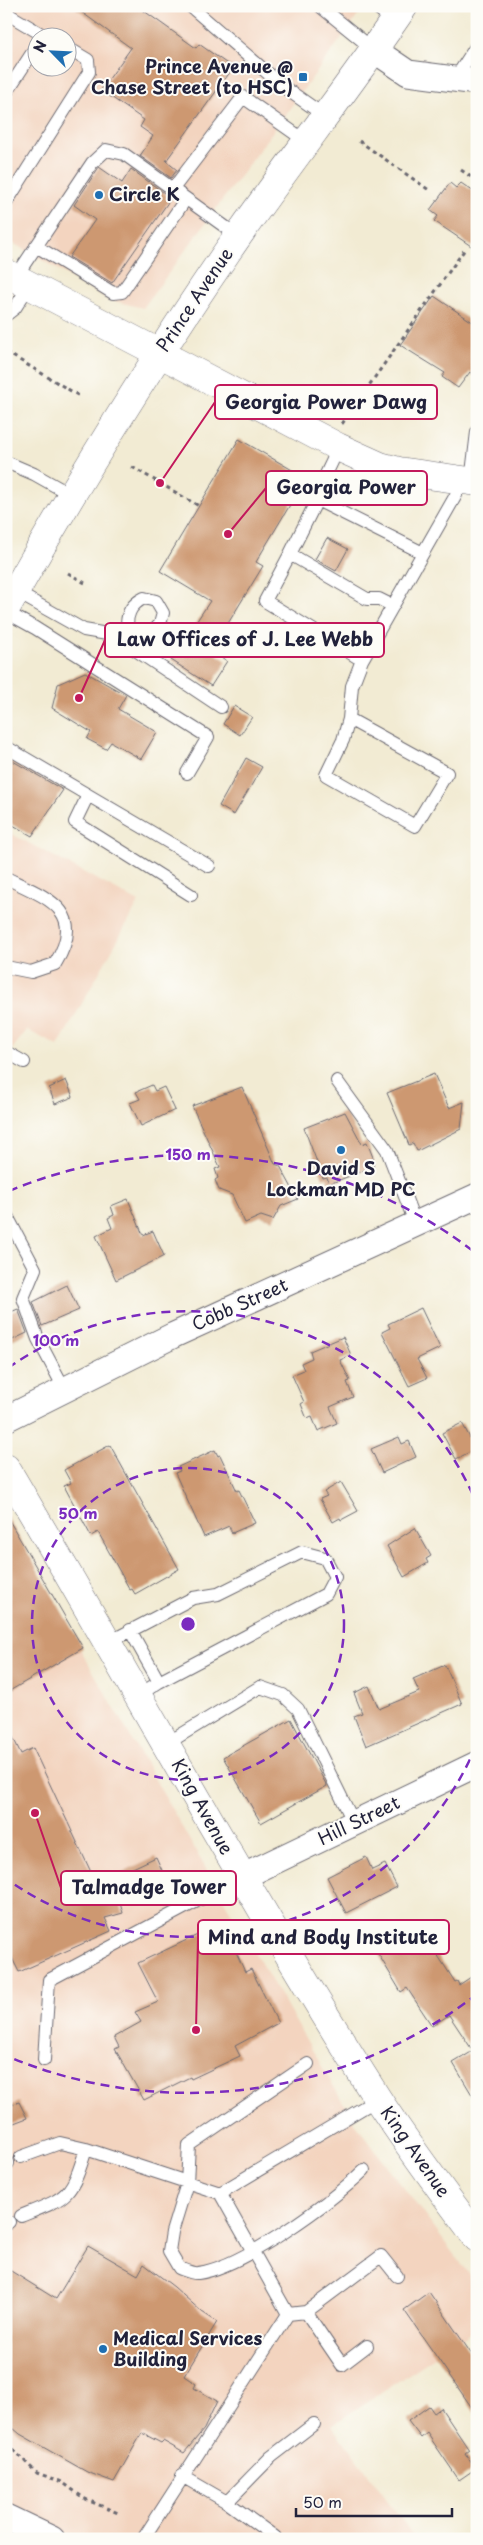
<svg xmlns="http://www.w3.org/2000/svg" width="483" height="2545" font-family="'Playpen Sans',sans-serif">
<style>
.built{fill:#f3d4bf;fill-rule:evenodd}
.building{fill:#cd9871}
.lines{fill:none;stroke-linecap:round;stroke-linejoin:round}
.service-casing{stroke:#6b6870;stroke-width:14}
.minor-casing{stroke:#6b6870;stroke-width:27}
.tertiary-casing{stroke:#6b6870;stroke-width:29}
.secondary-casing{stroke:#6b6870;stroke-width:29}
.path{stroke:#6b6870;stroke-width:3;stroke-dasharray:4 4;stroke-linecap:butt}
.service{stroke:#fff;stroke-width:12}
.minor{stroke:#fff;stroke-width:25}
.tertiary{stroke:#fff;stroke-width:28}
.secondary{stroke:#fff;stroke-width:28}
.ring{fill:none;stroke:#7b2cbf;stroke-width:2.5;stroke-dasharray:9 6}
.poi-dot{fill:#1f6fb2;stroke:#fdfcf7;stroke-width:2}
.labels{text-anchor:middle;stroke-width:4;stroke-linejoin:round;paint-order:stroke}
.poi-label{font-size:18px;font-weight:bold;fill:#22223b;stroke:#fdfcf7;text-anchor:start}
.street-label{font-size:18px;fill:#22223b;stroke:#fdfcf7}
.centre{fill:#7b2cbf;stroke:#fdfcf7;stroke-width:2.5}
.ring-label{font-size:15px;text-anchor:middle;font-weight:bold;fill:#7b2cbf;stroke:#fdfcf7;stroke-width:4;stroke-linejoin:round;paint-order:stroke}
.leader{fill:none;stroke:#c2185b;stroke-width:2}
.callout-dot{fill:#c2185b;stroke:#fdfcf7;stroke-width:2}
.callout{fill:#fdfcf7;stroke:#c2185b;stroke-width:2}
.callout-label{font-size:19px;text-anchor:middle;font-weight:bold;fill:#22223b}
</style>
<rect width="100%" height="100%" fill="#fdfcf7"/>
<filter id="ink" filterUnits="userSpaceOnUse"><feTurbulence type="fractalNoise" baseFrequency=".02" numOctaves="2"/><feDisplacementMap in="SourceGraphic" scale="10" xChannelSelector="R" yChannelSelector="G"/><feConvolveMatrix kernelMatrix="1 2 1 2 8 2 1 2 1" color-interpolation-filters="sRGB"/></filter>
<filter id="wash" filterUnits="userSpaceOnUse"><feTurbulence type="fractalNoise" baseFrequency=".0096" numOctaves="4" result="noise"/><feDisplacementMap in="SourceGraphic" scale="20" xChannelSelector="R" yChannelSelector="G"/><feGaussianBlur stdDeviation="1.12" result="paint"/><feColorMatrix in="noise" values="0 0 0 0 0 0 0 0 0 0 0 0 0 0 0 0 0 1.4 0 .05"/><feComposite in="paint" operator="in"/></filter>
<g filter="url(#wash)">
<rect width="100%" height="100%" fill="#f2ebd3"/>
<path class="built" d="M 6,6 L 365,6 L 143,308 L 110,300 L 6,239 ZM 38,38 L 68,38 L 68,68 L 38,68 Z
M 6,831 L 139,902 L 58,1046 L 27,1030 L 6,1057 Z
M 6,1519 L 222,1897 L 357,2126 L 477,2285 L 477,2329 L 332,2425 L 416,2539 L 6,2539 Z"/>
<g id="blocks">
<path class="building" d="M 73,6 L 137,6 L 196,48 L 199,44 L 233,68 L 166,161 L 177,170 L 171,178 L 140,156 L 153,136 L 140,127 L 144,120 L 101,90 L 131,48 Z
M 99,167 L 122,183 L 131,169 L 171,198 L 112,283 L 69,257 L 95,220 L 74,205 Z
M 450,183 L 456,188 L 461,183 L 477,194 L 477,250 L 434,221 L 438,216 L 430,210 Z
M 434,296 L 477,325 L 477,378 L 470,372 L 458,388 L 442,377 L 445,373 L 400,345 Z
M 239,439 L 306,478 L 256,562 L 263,566 L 224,630 L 228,633 L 215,653 L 227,661 L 211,686 L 171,660 L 210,601 L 160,571 Z
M 327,538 L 348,549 L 336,571 L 315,559 Z
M 85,672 L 126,695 L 118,709 L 157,732 L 141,759 L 111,742 L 106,749 L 87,739 L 91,732 L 52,708 L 58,684 Z
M 234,706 L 252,717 L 240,735 L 223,724 Z
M 6,757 L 63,790 L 32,836 L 6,821 Z
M 246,758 L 262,767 L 234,815 L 219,806 Z
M 434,1074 L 449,1108 L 464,1102 L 461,1129 L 417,1151 L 413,1143 L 409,1145 L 387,1093 Z
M 66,1080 L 73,1097 L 55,1104 L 49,1088 Z
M 152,1085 L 155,1091 L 164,1087 L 175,1110 L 141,1126 L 130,1103 L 140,1099 L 136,1092 Z
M 242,1087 L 275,1164 L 280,1166 L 298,1199 L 281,1206 L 273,1220 L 261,1216 L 245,1223 L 232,1195 L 219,1190 L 215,1180 L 218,1178 L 215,1169 L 220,1167 L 192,1106 Z
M 345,1112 L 362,1144 L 367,1142 L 374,1160 L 373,1167 L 329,1184 L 327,1177 L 323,1178 L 304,1128 Z
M 128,1199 L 143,1235 L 153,1231 L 164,1256 L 116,1280 L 96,1236 L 112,1228 L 108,1218 L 114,1215 L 111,1206 Z
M 67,1285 L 79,1310 L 42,1326 L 33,1302 Z
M 421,1308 L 440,1348 L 417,1359 L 427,1378 L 409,1386 L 382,1332 L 390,1328 L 388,1324 Z
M 18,1309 L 27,1333 L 6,1343 L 6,1314 Z
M 343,1337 L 351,1355 L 340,1360 L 350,1381 L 347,1382 L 353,1397 L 330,1407 L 337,1423 L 318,1431 L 312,1417 L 307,1419 L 301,1404 L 304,1402 L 292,1375 L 304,1370 L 301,1363 L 312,1358 L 310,1351 Z
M 462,1423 L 476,1449 L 456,1459 L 442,1433 Z
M 399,1437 L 402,1444 L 409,1441 L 416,1457 L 382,1473 L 371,1449 Z
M 110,1445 L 179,1569 L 135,1594 L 132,1589 L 130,1590 L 98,1532 L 91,1536 L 64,1486 L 71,1483 L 64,1470 Z
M 215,1450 L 218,1456 L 220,1455 L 237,1491 L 239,1490 L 255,1523 L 232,1533 L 229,1526 L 204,1537 L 175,1473 L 180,1471 L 178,1467 Z
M 341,1482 L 358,1511 L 341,1520 L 340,1518 L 333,1522 L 320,1499 L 327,1496 L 324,1492 Z
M 6,1515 L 83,1648 L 6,1693 Z
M 415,1528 L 431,1556 L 426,1559 L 428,1563 L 404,1577 L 387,1546 Z
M 445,1665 L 462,1704 L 366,1746 L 354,1716 L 362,1713 L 354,1693 L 369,1686 L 379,1709 L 419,1692 L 413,1679 Z
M 291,1719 L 327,1786 L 261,1823 L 223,1757 Z
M 6,1723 L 21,1754 L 33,1748 L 97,1885 L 156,1857 L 165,1877 L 119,1898 L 123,1913 L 105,1918 L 111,1931 L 19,1972 L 6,1946 Z
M 366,1857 L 372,1870 L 385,1864 L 397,1887 L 346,1913 L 327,1877 Z
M 223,1923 L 245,1972 L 251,1969 L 278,2023 L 235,2046 L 240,2056 L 191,2079 L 190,2077 L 144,2100 L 115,2049 L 119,2047 L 114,2037 L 141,2022 L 135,2012 L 158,2002 L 138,1963 Z
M 422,1931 L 455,1982 L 457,1981 L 459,1985 L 477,1973 L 477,2103 L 453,2063 L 473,2051 L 449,2015 L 432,2026 L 407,1988 L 401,1992 L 374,1947 L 391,1936 L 393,1939 L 402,1933 L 407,1940 Z
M 19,2102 L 27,2118 L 6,2126 L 6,2107 Z
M 88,2246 L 138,2275 L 144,2264 L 174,2287 L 202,2312 L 217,2322 L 184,2376 L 196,2384 L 194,2388 L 217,2401 L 204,2429 L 184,2453 L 163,2441 L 161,2443 L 142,2433 L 114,2482 L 87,2472 L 20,2434 L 6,2422 L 6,2268 L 56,2299 Z
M 429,2292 L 477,2362 L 477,2415 L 404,2310 Z
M 429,2406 L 434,2413 L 441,2408 L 469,2450 L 465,2453 L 475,2469 L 459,2480 L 427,2433 L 421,2438 L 408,2421 Z"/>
</g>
</g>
<g filter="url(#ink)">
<use href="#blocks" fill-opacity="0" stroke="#6b6870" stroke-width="1"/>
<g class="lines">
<g class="service-casing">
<path id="service" d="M 190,6 L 285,88 L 325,116
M 320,6 L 374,50
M 375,6 L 394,21
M 6,13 L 48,38
M 455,79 L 477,45
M 6,93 L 38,44
M 172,190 L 243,97 L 307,142
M 6,203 L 89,72 L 88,60 L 68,48
M 36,246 L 113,293 L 122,292 L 185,200
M 15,278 L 92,163 L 106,150 L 124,154 L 238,236
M 6,315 L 15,308 L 29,286
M 338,447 C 332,466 320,481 317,500 L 423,553
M 6,462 L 34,474 L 73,496
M 471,481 L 477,432
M 317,500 L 290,554 L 367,599 L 379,599 L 393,606
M 290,554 L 265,601 L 362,660
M 16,592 L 84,630 L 113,635 L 128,632 L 139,637 L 150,635 L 160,624 L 163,613 L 156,601 L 144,598 C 130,605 125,616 128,632
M 6,612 L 35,628 L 208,737 L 187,773
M 113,635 L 221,707
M 349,719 L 447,773 L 415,826 L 326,775 L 343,740 L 349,719 L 352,686 L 362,660 L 456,495 L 459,479
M 6,747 L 209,866
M 88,795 L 75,822 L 191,895
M 6,878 C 48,898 88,911 55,964 L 31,972 L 6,967
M 6,1052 L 24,1062
M 337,1081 L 387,1150 L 416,1225
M 6,1214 L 35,1269 L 23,1298 L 38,1339 L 65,1390
M 130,1630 L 159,1682
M 109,1642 L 193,1598 L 218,1594 L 302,1552 L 325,1558 L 335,1577 L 326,1594 L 159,1682 L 139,1695
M 166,1744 L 260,1687 L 283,1695 L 298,1709 L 354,1823
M 44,2060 L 49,1980 L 242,1877
M 308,2064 L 189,2145 L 187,2183 L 172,2232 L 169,2251 L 179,2268 C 185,2270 192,2274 198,2273 C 243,2267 331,2202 364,2170
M 86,2149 L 220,2193 L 288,2314 L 143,2539
M 21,2157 L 60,2143 L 86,2149 C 71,2198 68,2197 21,2216
M 6,2164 L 8,2163
M 220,2193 L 378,2099
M 6,2224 L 9,2222
M 306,2312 L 342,2365 L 367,2346
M 288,2314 L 306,2312 L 381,2256 L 397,2276
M 182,2476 L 227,2502 L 271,2457 L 314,2424
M 227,2502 L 275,2537"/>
</g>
<g class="minor-casing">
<path id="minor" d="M 374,50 L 408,73 L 477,82
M 6,1419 L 174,1335 L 477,1196
M 242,1877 L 477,1764
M 6,2517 L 52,2539"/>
</g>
<g class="tertiary-casing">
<path id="tertiary" d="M 159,353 L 338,447 L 380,466 L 399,471 L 477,482
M 6,1468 C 130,1678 246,1892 377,2098 C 408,2146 443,2192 477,2238"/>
</g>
<g class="secondary-casing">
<path id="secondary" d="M 6,273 L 159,353
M 6,608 C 75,486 148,367 227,252 C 284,169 347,90 404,6"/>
</g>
<path class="path" d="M 359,141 L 429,190
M 461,170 L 477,181
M 6,352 L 81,397
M 342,424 L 465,249
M 132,467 L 199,506
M 68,573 L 85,583
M 6,2465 L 13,2450 L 37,2473 L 62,2482 L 85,2499 L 118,2513"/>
<use href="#service" class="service"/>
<use href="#minor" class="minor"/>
<use href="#tertiary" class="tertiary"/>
<use href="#secondary" class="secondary"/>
</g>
</g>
<g class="ring">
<circle cx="188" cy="1624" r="156"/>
<path d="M476 1746A313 313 0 0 1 8 1880M8 1368A313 313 0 0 1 476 1502"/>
<path d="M477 1994A469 469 0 0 1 9 2057M9 1191A469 469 0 0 1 477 1254"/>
</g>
<g class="poi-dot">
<rect x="298" y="72" width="10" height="10" rx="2.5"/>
<circle cx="99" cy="195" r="5"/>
<circle cx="341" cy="1150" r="5"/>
<circle cx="103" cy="2349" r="5"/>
</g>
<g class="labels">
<g class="poi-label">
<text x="293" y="73" text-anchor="end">Prince Avenue @<tspan x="293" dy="21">Chase Street (to HSC)</tspan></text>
<text x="109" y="201">Circle K</text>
<text x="341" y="1175" text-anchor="middle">David S<tspan x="341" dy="21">Lockman MD PC</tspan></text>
<text x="113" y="2345">Medical Services<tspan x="113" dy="21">Building</tspan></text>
</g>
<g class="street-label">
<text transform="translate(195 300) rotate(-56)" y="6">Prince Avenue</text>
<text transform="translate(240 1305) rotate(-24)" y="6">Cobb Street</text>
<text transform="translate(202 1807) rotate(61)" y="6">King Avenue</text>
<text transform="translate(359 1821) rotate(-26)" y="6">Hill Street</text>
<text transform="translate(415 2152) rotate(55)" y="6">King Avenue</text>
</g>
</g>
<circle cx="188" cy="1624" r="8" class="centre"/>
<g class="ring-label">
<text x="188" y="1160">150 m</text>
<text x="56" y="1346">100 m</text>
<text x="78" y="1519">50 m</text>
</g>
<path class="leader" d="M160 483L215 402M228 534L266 488M79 698L105 640M35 1813L61 1888M196 2030L198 1937"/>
<g class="callout-dot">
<circle cx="160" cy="483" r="5"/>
<circle cx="228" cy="534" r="5"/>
<circle cx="79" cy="698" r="5"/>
<circle cx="35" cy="1813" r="5"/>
<circle cx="196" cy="2030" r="5"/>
</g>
<g class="callout">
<rect x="215" y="385" width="222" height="34" rx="5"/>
<rect x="266" y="471" width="161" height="34" rx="5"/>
<rect x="105" y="623" width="279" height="34" rx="5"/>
<rect x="61" y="1871" width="175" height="34" rx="5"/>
<rect x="198" y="1920" width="251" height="34" rx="5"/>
</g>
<g class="callout-label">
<text x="326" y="409">Georgia Power Dawg</text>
<text x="346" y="494">Georgia Power</text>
<text x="245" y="646">Law Offices of J. Lee Webb</text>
<text x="149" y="1894">Talmadge Tower</text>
<text x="323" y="1944">Mind and Body Institute</text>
</g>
<rect width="483" height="2545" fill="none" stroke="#fdfcf7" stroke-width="25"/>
<g transform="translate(52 52) rotate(294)"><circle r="24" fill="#fdfcf7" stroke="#a5a5ac"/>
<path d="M0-4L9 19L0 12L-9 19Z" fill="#1f6fb2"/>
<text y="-8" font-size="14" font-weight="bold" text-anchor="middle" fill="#22223b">N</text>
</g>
<path d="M296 2508v8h156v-8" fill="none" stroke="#22223b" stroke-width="2.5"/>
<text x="303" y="2508" font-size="15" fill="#22223b" stroke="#fdfcf7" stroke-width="4" paint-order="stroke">50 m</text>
</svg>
